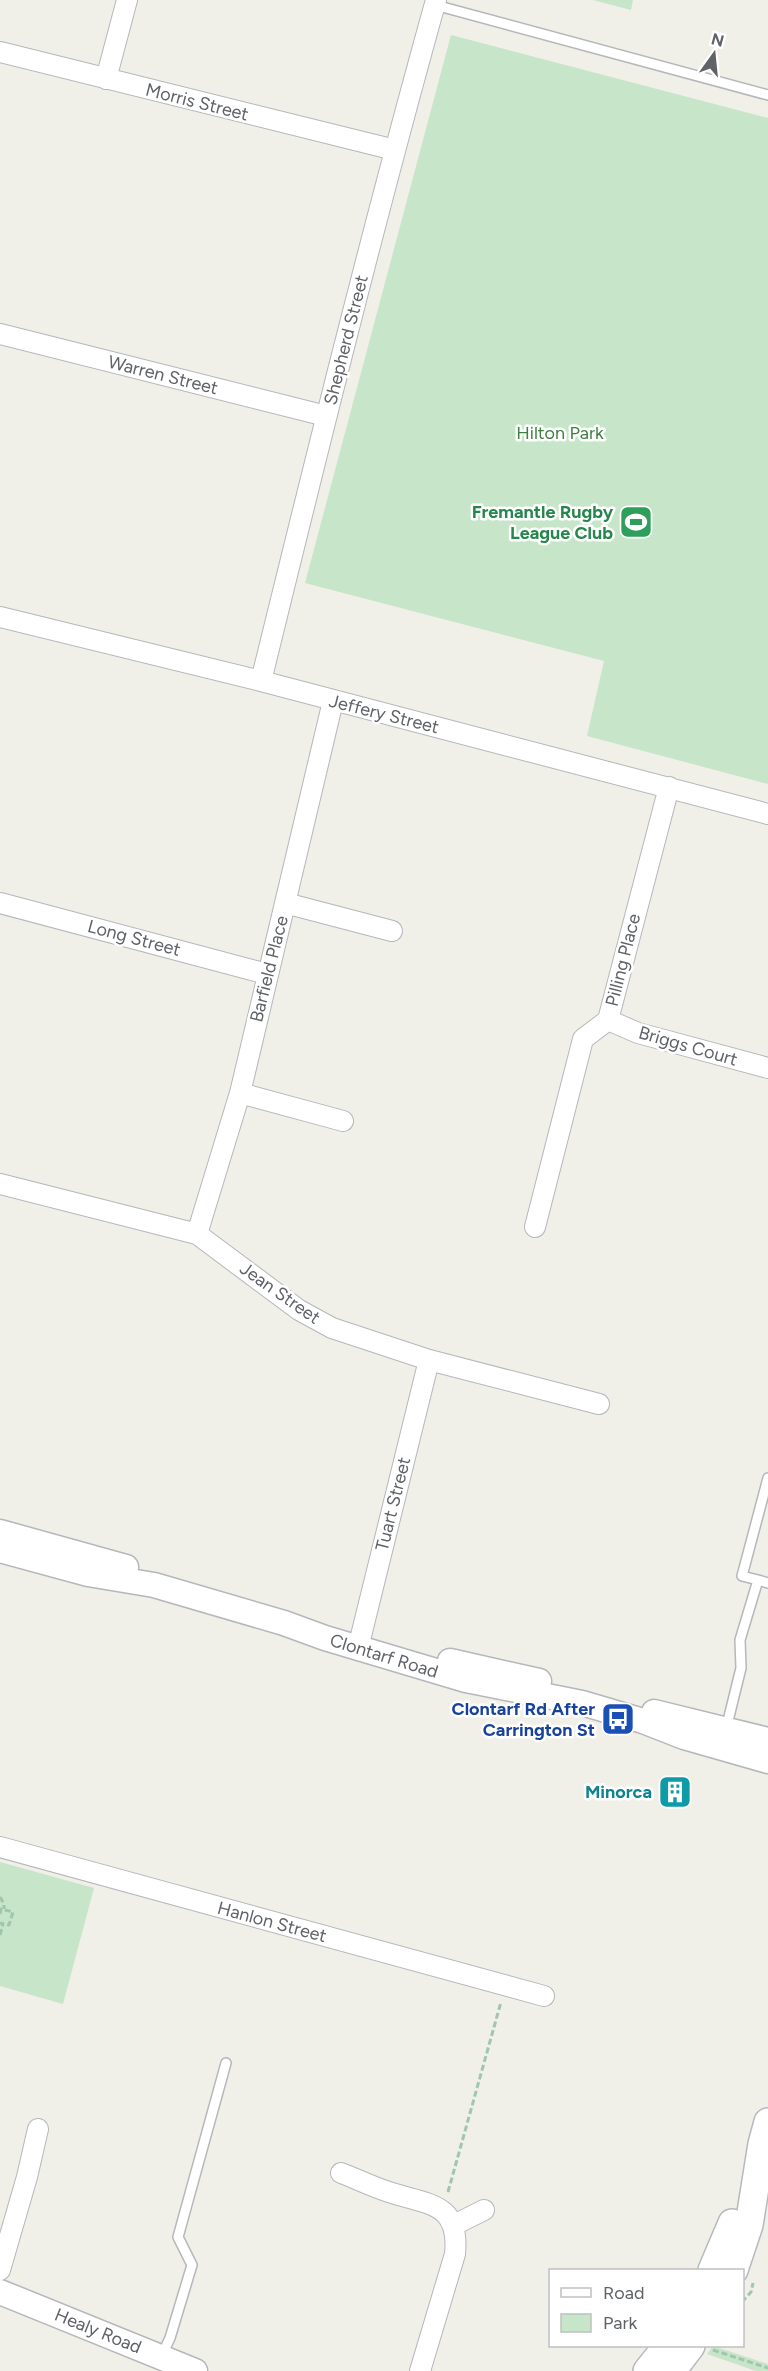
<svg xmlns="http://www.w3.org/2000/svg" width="768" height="2371" font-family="Figtree,sans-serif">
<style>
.green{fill:#c7e5c8}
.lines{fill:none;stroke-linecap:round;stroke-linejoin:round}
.service-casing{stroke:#b5b7bb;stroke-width:12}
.minor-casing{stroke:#b5b7bb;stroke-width:22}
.tertiary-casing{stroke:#b5b7bb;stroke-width:27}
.secondary-casing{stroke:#b6b9be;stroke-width:30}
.path{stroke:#a0c6ad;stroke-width:3;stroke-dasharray:6 3;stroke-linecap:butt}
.service{stroke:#fff;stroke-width:9}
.minor{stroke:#fff;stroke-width:20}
.tertiary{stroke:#fff;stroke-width:24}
.secondary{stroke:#fff;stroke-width:27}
.labels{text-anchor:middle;stroke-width:5;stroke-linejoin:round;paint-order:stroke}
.street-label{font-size:18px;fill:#5f6267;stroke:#fff}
.park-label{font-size:18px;fill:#3c8141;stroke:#fff}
.leisure-label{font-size:18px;font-weight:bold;fill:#27864d;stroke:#fff;text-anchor:end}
.transit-label{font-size:18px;font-weight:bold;fill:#164399;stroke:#fff;text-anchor:end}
.culture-label{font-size:18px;font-weight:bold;fill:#0d838f;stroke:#fff;text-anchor:end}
</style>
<rect width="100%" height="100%" fill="#f0efe8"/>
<path class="green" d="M 593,0 L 633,0 L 631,10 Z
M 451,35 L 768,118 L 768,784 L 587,736 L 604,661 L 305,583 Z
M 0,1862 L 94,1888 L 63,2004 L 0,1986 Z
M 713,2346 L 768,2364 L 768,2371 L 756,2371 L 707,2354 Z"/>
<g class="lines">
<g class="service-casing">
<path id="service" d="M 435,5 L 768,95
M 758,1580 L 742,1576 L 768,1478
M 726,1729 L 741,1668 L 740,1640 L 758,1580 L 768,1583
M 161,2357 L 170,2338 L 192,2265 L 178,2237 L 226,2063"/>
</g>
<g class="minor-casing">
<path id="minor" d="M 0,52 L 395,150
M 106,79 L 127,0
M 0,334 L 326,416
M 0,617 L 261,681 L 768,814
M 261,681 C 317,453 373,226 436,0
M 0,903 L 267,974
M 285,903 L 392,931
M 608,1020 L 638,1033 L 768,1068
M 240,1093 L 343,1121
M 0,1184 L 197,1234 L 299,1310 L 332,1328 L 429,1360 L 599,1404
M 535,1227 L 583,1039 L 608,1020 L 669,787
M 197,1234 L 240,1093 L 333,701
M 358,1648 L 429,1360
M 0,1847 L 544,1996
M 341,2173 C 357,2179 373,2187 389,2192 C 428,2205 460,2202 455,2254 L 420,2371
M 454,2225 L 484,2210
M 0,2270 L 27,2177 L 38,2129"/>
</g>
<g class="tertiary-casing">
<path id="tertiary" d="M 0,1532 L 126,1567
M 0,1550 L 88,1574 L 154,1585 L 284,1623 L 325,1638 L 466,1680 L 582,1703 L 643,1721 L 684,1737 L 768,1761
M 450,1661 L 539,1681
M 654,1712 L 768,1740
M 0,2292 L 195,2371"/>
</g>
<g class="secondary-casing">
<path id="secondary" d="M 712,2270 L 732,2223
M 734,2270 L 749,2225 L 762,2144 L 768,2122
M 647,2371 L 667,2346
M 672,2371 L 691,2346"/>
</g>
<path class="path" d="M 0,1897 L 4,1904 L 4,1909
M 0,1914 L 1,1909 L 13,1912 L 9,1925 L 0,1923
M 0,1935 L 3,1924
M 448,2192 L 501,2002
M 742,2302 L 751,2292 L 753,2283
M 713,2350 L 768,2368"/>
<use href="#service" class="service"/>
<use href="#minor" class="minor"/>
<use href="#tertiary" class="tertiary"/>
<use href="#secondary" class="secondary"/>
</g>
<defs>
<g id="stadium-square" transform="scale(1.725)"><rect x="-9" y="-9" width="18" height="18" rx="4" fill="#2e9e5b" stroke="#fff"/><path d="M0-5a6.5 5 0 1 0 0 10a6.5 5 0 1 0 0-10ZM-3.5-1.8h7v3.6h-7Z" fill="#fff"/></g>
<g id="bus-square" transform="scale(1.725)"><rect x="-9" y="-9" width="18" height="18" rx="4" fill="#1a4fb4" stroke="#fff"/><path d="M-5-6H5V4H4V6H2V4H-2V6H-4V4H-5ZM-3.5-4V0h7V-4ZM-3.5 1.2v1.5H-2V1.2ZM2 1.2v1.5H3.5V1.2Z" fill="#fff"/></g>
<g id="building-square" transform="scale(1.725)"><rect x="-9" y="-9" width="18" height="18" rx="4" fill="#0f9aa8" stroke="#fff"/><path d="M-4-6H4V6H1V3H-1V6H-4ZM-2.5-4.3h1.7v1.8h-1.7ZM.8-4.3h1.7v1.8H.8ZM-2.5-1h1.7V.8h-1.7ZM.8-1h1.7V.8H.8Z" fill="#fff"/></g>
</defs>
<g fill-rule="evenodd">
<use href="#stadium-square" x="636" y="522"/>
<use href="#bus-square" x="618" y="1719"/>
<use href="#building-square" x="675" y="1792"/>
</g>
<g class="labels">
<g class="street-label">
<text transform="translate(197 102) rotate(14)" y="6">Morris Street</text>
<text transform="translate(346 340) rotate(-76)" y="6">Shepherd Street</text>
<text transform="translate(163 375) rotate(14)" y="6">Warren Street</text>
<text transform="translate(384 714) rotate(14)" y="6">Jeffery Street</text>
<text transform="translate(134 938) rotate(15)" y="6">Long Street</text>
<text transform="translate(623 960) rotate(-76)" y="6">Pilling Place</text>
<text transform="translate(269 969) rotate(-76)" y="6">Barfield Place</text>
<text transform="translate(688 1046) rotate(16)" y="6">Briggs Court</text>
<text transform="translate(280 1293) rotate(35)" y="6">Jean Street</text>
<text transform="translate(393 1504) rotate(-76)" y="6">Tuart Street</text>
<text transform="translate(384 1656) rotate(17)" y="6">Clontarf Road</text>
<text transform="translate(272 1922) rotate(15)" y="6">Hanlon Street</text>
<text transform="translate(98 2331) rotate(22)" y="6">Healy Road</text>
</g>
<g class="park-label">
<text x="560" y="439">Hilton Park</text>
</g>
<g class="leisure-label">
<text x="613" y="518">Fremantle Rugby<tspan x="613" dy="21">League Club</tspan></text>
</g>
<g class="transit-label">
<text x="595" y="1715">Clontarf Rd After<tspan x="595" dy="21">Carrington St</tspan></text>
</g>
<g class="culture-label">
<text x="652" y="1798">Minorca</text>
</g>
</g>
<rect x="549" y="2269" width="195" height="78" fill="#ffffff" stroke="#bfc0c2" stroke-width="1.5"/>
<rect x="561" y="2288" width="30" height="9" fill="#ffffff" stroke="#bfc0c2" stroke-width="1.5"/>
<text x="603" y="2299" font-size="18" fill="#5f6267">Road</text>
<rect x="561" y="2314" width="30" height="18" fill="#c7e5c8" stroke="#bfc0c2" stroke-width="1.5"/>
<text x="603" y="2329" font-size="18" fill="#5f6267">Park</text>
<g transform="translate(714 54) rotate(15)" stroke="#ffffff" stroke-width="4.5" paint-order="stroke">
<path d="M0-4.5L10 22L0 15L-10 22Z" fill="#5f6267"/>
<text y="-9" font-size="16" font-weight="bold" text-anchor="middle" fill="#5f6267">N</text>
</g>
</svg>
